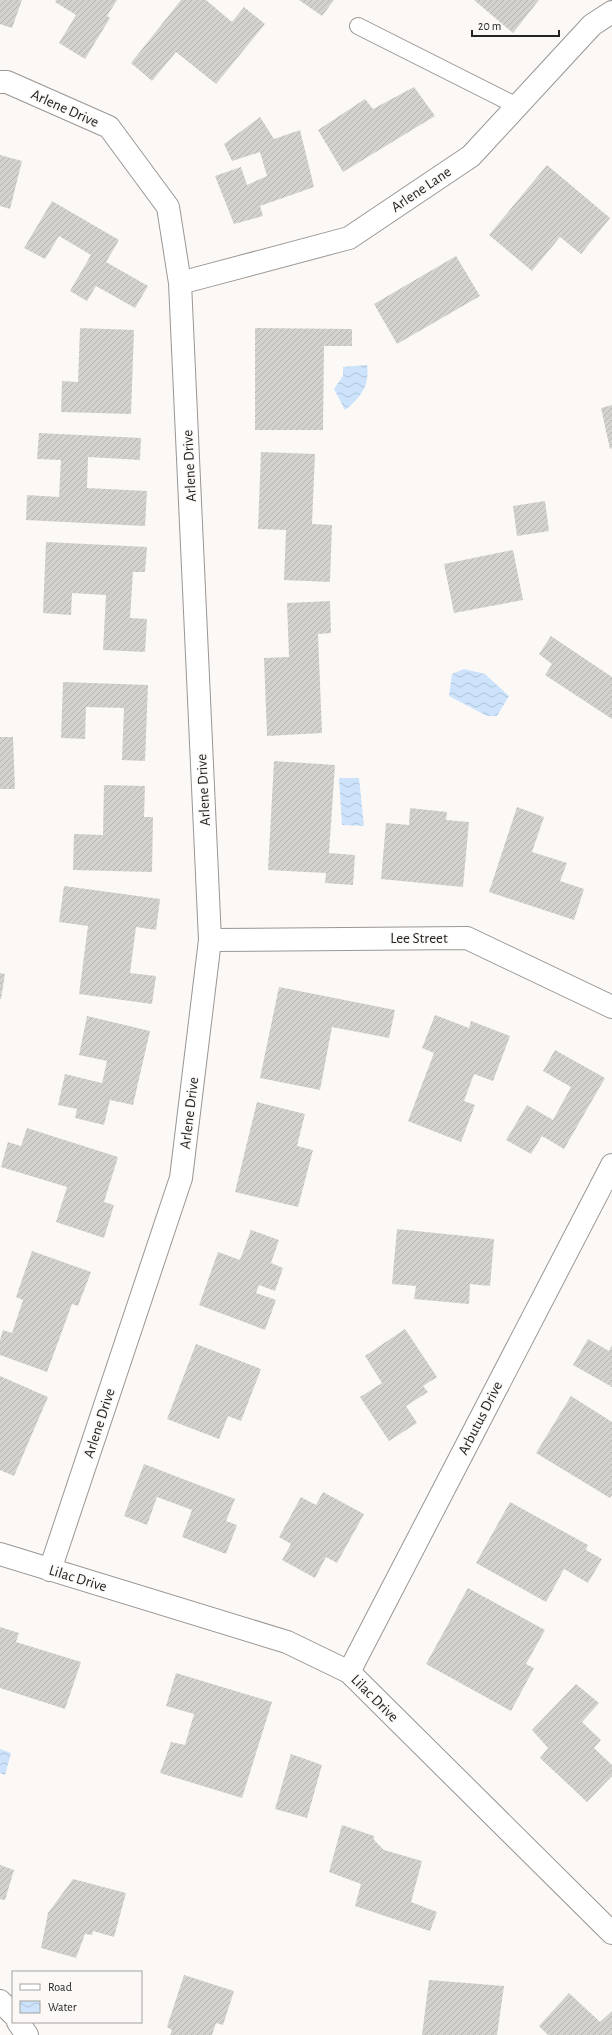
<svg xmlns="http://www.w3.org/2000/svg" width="612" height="2035" font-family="'Alegreya Sans',sans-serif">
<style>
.water{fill:url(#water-waves)}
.building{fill:url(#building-hatch)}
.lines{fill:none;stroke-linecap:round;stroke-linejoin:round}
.lane-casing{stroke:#999694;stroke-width:18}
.street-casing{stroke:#999694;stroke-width:24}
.lane{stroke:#fff;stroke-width:16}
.street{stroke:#fff;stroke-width:22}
.labels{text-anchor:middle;stroke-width:3;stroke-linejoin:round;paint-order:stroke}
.street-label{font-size:15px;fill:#252423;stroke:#fbf8f6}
</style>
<defs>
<pattern id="water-waves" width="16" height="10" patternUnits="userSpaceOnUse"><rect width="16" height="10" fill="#cce3fb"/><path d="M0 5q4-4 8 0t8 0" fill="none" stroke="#afc3d7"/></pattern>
<pattern id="building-hatch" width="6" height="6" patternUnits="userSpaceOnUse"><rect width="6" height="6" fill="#d4d2cf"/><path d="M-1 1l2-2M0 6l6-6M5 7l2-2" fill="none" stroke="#b6b4b1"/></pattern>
</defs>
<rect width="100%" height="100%" fill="#fbf8f6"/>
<path class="water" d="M 367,365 C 370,385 361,398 345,410 L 334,389 L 343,376 L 343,367 Z
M 464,669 L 485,674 L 509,696 L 497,716 L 487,716 L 449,696 L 452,674 Z
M 339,778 L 359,778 L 364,826 L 342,825 Z
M 0,1749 L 11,1753 L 5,1775 L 0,1773 Z"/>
<path class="building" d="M 0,0 L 22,0 L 12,28 L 0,24 Z
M 56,0 L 117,0 L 107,16 L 110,18 L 85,59 L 59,43 L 76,15 L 55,2 Z
M 181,0 L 206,0 L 232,22 L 244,7 L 265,24 L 216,84 L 176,52 L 152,81 L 131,63 Z
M 299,0 L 334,0 L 322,16 Z
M 474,0 L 539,0 L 513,33 Z
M 414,87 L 435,116 L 343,172 L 318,130 L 365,99 L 373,109 Z
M 260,117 L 274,139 L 300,130 L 314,187 L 260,206 L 263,216 L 234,224 L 215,176 L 241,167 L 247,185 L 267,176 L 260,152 L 232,161 L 224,144 Z
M 0,155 L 22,161 L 10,209 L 0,206 Z
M 547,165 L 610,218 L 581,254 L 560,237 L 532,271 L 489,235 Z
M 52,201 L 119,240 L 106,262 L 148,286 L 135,308 L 96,286 L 87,301 L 70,291 L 91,255 L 59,236 L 45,259 L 24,248 Z
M 456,256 L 480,296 L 397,344 L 374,304 Z
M 80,328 L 134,330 L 131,414 L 61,412 L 62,381 L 78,382 Z
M 255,328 L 352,329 L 352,346 L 324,346 L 323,430 L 255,430 Z
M 612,405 L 612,448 L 610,449 L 601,408 Z
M 39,433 L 141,438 L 140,460 L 88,457 L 87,488 L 147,491 L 145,526 L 26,520 L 27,495 L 59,497 L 61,460 L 37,459 Z
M 261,452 L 315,454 L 312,524 L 332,525 L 330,582 L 284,580 L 286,530 L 258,529 Z
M 545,501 L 549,531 L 517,536 L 513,506 Z
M 46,542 L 147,547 L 145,572 L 133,572 L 130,618 L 147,619 L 145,652 L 103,650 L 106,595 L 72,593 L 71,615 L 43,613 Z
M 513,550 L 523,600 L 454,613 L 444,564 Z
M 330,601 L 331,633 L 318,634 L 322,733 L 267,736 L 264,658 L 289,657 L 287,603 Z
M 551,636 L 612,677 L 612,719 L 545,675 L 552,664 L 539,654 Z
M 63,682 L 148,685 L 145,761 L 122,760 L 124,708 L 86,707 L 85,739 L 61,738 Z
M 0,737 L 13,737 L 15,789 L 0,789 Z
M 274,761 L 335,765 L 329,853 L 355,855 L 353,885 L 325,883 L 326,873 L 268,870 Z
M 104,785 L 145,786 L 144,817 L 153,817 L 152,872 L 73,870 L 74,834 L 103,835 Z
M 517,807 L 544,817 L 532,852 L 567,863 L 560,881 L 584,889 L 574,920 L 489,892 Z
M 410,808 L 447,812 L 446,820 L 469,822 L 463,887 L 381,879 L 386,823 L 409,825 Z
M 64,886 L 160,899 L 156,930 L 136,927 L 130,973 L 156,976 L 152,1004 L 79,994 L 88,926 L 59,922 Z
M 0,973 L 5,974 L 1,999 L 0,999 Z
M 279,987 L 395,1010 L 389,1038 L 332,1027 L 320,1090 L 260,1078 Z
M 435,1015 L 469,1028 L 471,1021 L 510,1036 L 493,1081 L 474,1074 L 464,1101 L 475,1105 L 461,1142 L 408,1121 L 434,1053 L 422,1048 Z
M 87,1016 L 150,1031 L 133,1105 L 110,1100 L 104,1125 L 75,1118 L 77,1109 L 58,1105 L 65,1074 L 102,1083 L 107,1061 L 79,1055 Z
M 555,1050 L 605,1078 L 564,1149 L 542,1136 L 531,1154 L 506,1140 L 527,1105 L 553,1120 L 571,1087 L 543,1071 Z
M 257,1102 L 305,1114 L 297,1146 L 313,1150 L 298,1207 L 235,1192 Z
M 27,1128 L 118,1157 L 104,1202 L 114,1205 L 104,1238 L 56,1222 L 67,1187 L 1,1167 L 8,1142 L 21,1146 Z
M 397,1229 L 494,1239 L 490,1286 L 470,1284 L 469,1304 L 414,1299 L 416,1286 L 392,1284 Z
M 251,1230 L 279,1240 L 271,1263 L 283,1268 L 275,1291 L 259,1285 L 256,1293 L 276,1300 L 265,1330 L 199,1305 L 218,1252 L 240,1260 Z
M 32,1251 L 91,1272 L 78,1306 L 72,1304 L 47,1372 L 0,1355 L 0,1340 L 3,1330 L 12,1333 L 23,1300 L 16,1297 Z
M 405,1329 L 437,1377 L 423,1386 L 428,1392 L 406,1406 L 417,1423 L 389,1441 L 360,1397 L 382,1383 L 365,1356 Z
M 588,1339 L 609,1351 L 612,1345 L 612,1387 L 573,1365 Z
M 196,1344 L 261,1369 L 241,1421 L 228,1416 L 219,1439 L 167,1419 Z
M 0,1376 L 48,1397 L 14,1476 L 0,1470 Z
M 571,1396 L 612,1422 L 612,1495 L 610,1498 L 536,1453 Z
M 144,1464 L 235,1499 L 226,1521 L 237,1525 L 226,1554 L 182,1537 L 192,1510 L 157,1497 L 147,1525 L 124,1516 Z
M 323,1492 L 364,1514 L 337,1563 L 326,1557 L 315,1578 L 282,1560 L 291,1544 L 279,1537 L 301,1497 L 316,1505 Z
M 510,1502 L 588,1545 L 586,1550 L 602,1559 L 588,1583 L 564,1569 L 546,1602 L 476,1563 Z
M 468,1588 L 545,1630 L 526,1664 L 534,1668 L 511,1711 L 426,1664 Z
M 0,1627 L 19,1633 L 16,1642 L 81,1662 L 65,1709 L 0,1688 Z
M 176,1673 L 272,1702 L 242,1798 L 160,1773 L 171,1742 L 185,1745 L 194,1714 L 166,1706 Z
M 576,1684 L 599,1703 L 582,1722 L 601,1740 L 594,1748 L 612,1765 L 612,1776 L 587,1802 L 540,1758 L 548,1748 L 532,1730 Z
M 291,1754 L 322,1765 L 307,1818 L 275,1809 Z
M 342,1825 L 374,1836 L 374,1840 L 384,1850 L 422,1861 L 411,1902 L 437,1912 L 430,1931 L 355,1906 L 361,1884 L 329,1872 Z
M 0,1865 L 14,1870 L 5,1900 L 0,1899 Z
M 73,1879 L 126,1893 L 114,1937 L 93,1931 L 92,1935 L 85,1934 L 76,1958 L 41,1948 L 48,1913 Z
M 184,1975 L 234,1991 L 223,2025 L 216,2023 L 212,2035 L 170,2035 L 172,2030 L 167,2027 Z
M 429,1980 L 504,1986 L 497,2035 L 422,2035 Z
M 569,1993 L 600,2022 L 612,2011 L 612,2035 L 548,2035 L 539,2026 Z"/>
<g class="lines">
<g class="lane-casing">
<path id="lane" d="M 358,26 L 517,106"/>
</g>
<g class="street-casing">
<path id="street" d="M 0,82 L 7,82 L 109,127 L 168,207 L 180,283 L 210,940 L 181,1178 L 50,1570
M 180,283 L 349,238 L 471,156 L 592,25 L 612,12
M 210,940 L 467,938 L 612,1007
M 0,1554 L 287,1642 L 349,1672 L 612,1933
M 349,1672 L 612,1165
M 0,2001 L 13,2014
M 18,2022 L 27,2035"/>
</g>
<use href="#lane" class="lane"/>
<use href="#street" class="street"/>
</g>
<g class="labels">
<g class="street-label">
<text transform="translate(65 108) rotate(24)" y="5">Arlene Drive</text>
<text transform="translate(421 189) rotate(-34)" y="5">Arlene Lane</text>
<text transform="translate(189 466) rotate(-93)" y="5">Arlene Drive</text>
<text transform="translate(203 790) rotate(-93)" y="5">Arlene Drive</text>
<text x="419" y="943">Lee Street</text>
<text transform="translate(189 1113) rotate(-83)" y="5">Arlene Drive</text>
<text transform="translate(480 1418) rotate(-63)" y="5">Arbutus Drive</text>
<text transform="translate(99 1423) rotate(-72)" y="5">Arlene Drive</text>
<text transform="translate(78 1578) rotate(17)" y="5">Lilac Drive</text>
<text transform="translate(375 1698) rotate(45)" y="5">Lilac Drive</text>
</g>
</g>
<rect x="12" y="1971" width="130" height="52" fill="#fbf8f6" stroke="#a5a3a2"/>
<rect x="20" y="1984" width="20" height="6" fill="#ffffff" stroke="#a5a3a2"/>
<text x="48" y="1991" font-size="12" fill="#252423">Road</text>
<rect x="20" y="2001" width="20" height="12" fill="url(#water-waves)" stroke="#a5a3a2"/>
<text x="48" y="2011" font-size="12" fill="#252423">Water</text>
<path d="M472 30v6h87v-6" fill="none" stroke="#252423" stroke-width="2"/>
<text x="478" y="30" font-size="12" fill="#252423" stroke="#fbf8f6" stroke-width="3" paint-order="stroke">20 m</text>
</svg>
